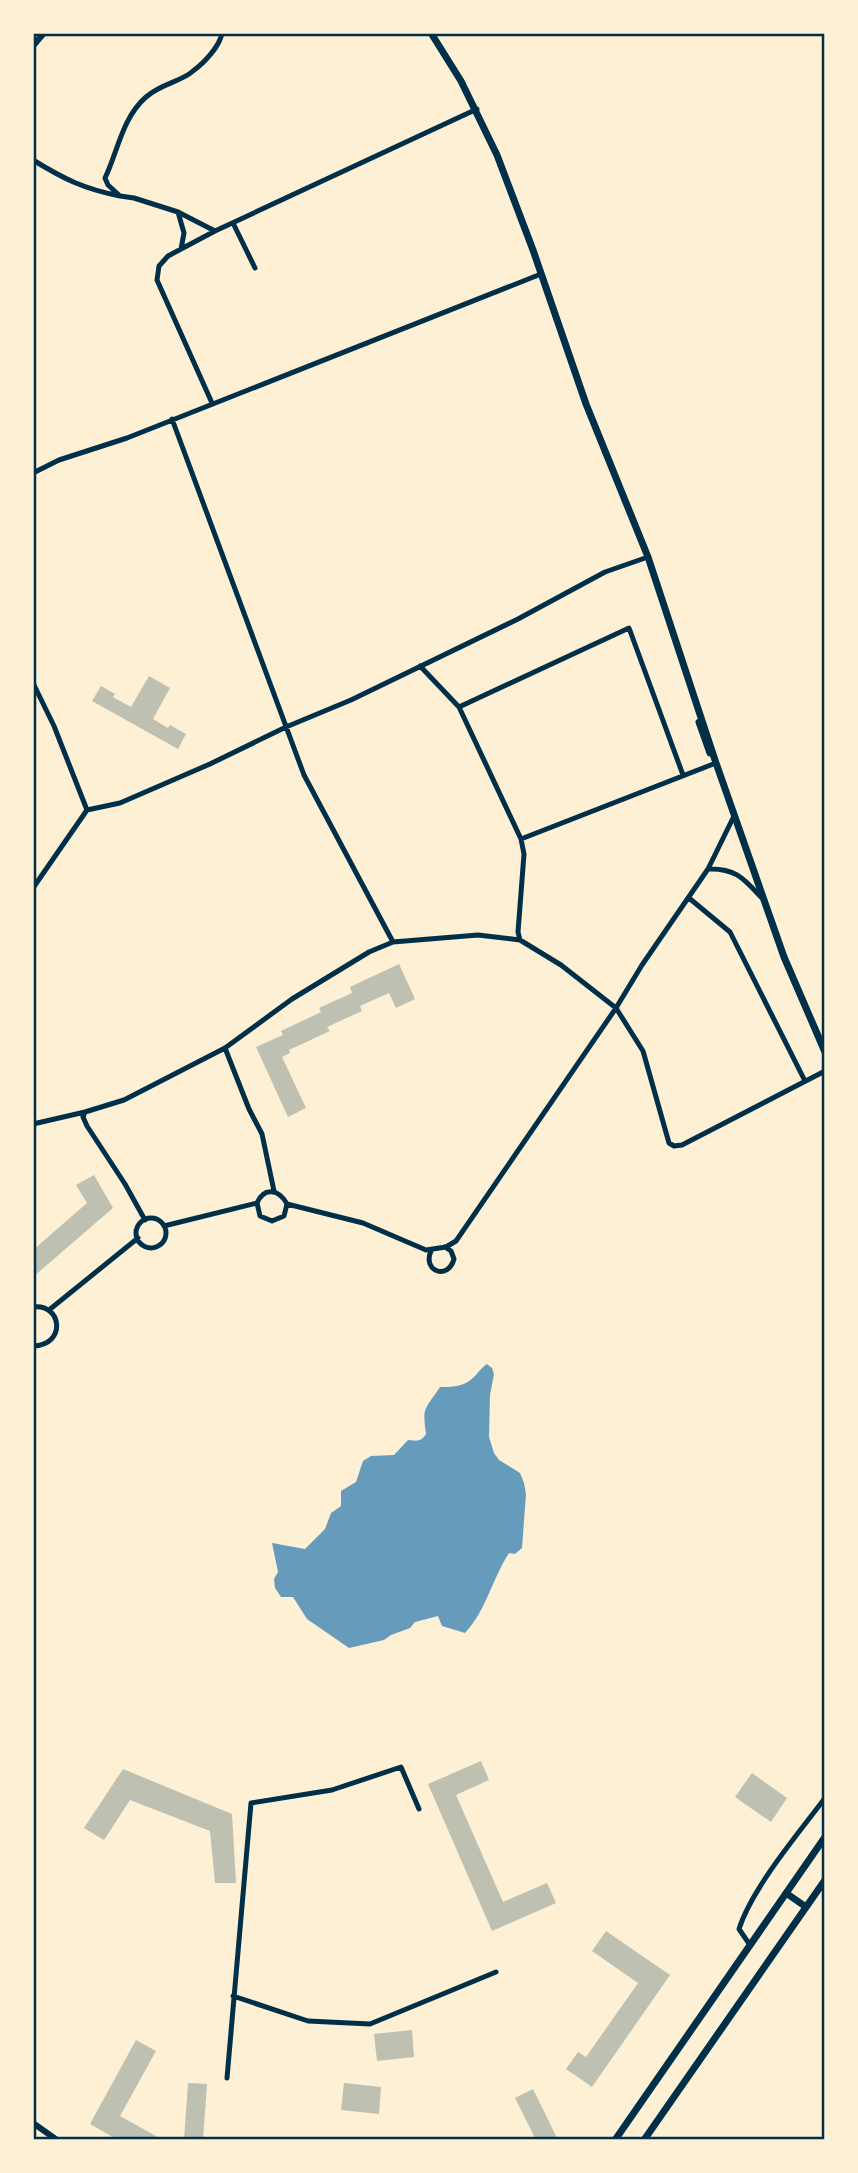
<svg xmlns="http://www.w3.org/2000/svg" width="858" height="2173" font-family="'Golos Text',sans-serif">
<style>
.water{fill:#669bbc}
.building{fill:#bec0b2}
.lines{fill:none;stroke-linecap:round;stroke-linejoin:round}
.minor{stroke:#003049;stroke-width:5}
.tertiary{stroke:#003049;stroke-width:6}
.secondary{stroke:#003049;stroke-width:7}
.neatline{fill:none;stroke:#003049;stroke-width:2.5}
</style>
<rect width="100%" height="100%" fill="#fdf0d5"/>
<path class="water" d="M 487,1364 L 492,1368 L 494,1374 L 490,1395 L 489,1437 L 494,1453 L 499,1460 L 520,1473 L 524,1483 L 526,1494 L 522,1548 L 515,1554 L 509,1553 C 492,1579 486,1611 465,1633 L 442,1626 L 438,1616 L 415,1622 L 410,1628 L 391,1635 L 384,1640 L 349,1648 L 307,1619 L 293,1597 L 281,1597 L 275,1588 L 274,1579 L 278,1572 L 272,1543 L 305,1549 L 325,1529 L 331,1513 L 341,1506 L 341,1491 L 356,1482 L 363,1461 L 371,1456 L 394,1455 L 408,1440 C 417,1441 421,1442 426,1434 C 422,1406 425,1410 440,1387 C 449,1387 461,1387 469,1381 C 476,1377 479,1369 487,1364 Z"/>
<path class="building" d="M 149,676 L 170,688 L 153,719 L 168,728 L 170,725 L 186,734 L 178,749 L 92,701 L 101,686 L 115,694 L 113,697 L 131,707 Z
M 399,964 L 415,999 L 396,1008 L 389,993 L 360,1006 L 362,1011 L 327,1027 L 330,1031 L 289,1050 L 290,1053 L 282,1057 L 306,1108 L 288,1117 L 256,1047 L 283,1035 L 281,1031 L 321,1012 L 319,1008 L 352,993 L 350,987 Z
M 94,1175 L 113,1208 L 33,1277 L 33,1250 L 87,1203 L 76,1185 Z
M 481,1761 L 489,1780 L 456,1795 L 503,1902 L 547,1883 L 556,1903 L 492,1931 L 428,1784 Z
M 123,1769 L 232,1814 L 236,1883 L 215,1883 L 210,1831 L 130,1800 L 104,1840 L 84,1828 Z
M 752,1773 L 787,1798 L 771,1822 L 735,1797 Z
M 606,1931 L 670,1975 L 592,2087 L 566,2069 L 578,2052 L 586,2057 L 638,1983 L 592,1951 Z
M 412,2030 L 414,2057 L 377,2061 L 374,2034 Z
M 136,2040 L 156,2051 L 120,2116 L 163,2140 L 118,2140 L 90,2124 Z
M 188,2083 L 207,2084 L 203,2140 L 184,2140 Z
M 344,2083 L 381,2087 L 379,2114 L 341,2110 Z
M 533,2089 L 558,2140 L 536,2140 L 515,2098 Z"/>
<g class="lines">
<path class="minor" d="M 33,160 C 64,179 84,189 120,196
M 178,212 L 184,233 L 181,249
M 233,223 L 255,268
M 215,231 L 178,212 L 134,198 L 120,196 L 108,185 L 105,178 C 118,151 122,118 146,97 C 162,83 181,82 193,71 C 204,63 220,46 222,33
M 212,403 L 157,280 L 159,266 L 168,256 L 215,231 L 477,109
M 172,419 L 304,775 L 393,942
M 33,473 L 59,460 L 127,438 L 541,274
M 420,666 L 459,707
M 33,683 L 54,726 L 87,810
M 683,775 L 629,628 L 459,707 L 521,839 L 716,763
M 87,810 L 120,803 L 210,764 L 286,727 L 351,700 L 518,619 L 605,572 L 648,557
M 708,869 C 736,868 744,879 761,897
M 33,888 L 87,810
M 689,898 L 730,932 L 805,1081
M 520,940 L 518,932 L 524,854 L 521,839
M 225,1048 L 249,1109 L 262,1134 L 274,1191
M 85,1112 L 83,1117 L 87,1126 L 125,1184 L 145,1220
M 33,1124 L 85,1112 L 124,1100 L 225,1048 L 292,999 L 369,952 L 393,942 L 478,935 L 520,940 L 561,965 L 616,1008 L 642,965 L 708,869 L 734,816
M 257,1203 L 260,1216 L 272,1221 L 284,1216 L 287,1204
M136 1233a15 15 0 1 1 30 0a15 15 0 1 1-30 0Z
M 164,1226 L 257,1203 C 264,1187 279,1189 287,1204 L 363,1223 L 426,1250 L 446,1247 L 456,1241 L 616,1008 L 643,1051 L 669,1143 L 674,1146 L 682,1145 L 825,1071
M 431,1251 C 422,1271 448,1281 454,1259 L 451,1251 L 445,1247
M 33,1307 C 62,1303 67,1345 33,1346
M 49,1310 L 138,1238
M 750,1945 L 739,1929 C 752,1888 798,1834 825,1798
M 233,1996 L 308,2021 L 370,2024 L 496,1972
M 227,2078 L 251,1803 L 332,1790 L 401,1767 L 419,1809"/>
<path class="tertiary" d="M 33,46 L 44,33
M 33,2123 L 57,2140"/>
<path class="secondary" d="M 431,33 L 461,81 L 497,155 L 533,250 L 586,404 L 648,557 L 716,763 L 784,957 L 825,1052
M 699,722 L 710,753
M 786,1893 L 806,1907
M 615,2140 L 825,1837
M 644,2140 L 825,1880"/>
</g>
<rect width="858" height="2173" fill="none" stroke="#fdf0d5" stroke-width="70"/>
<rect x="35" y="35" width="788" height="2103" class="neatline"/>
</svg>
